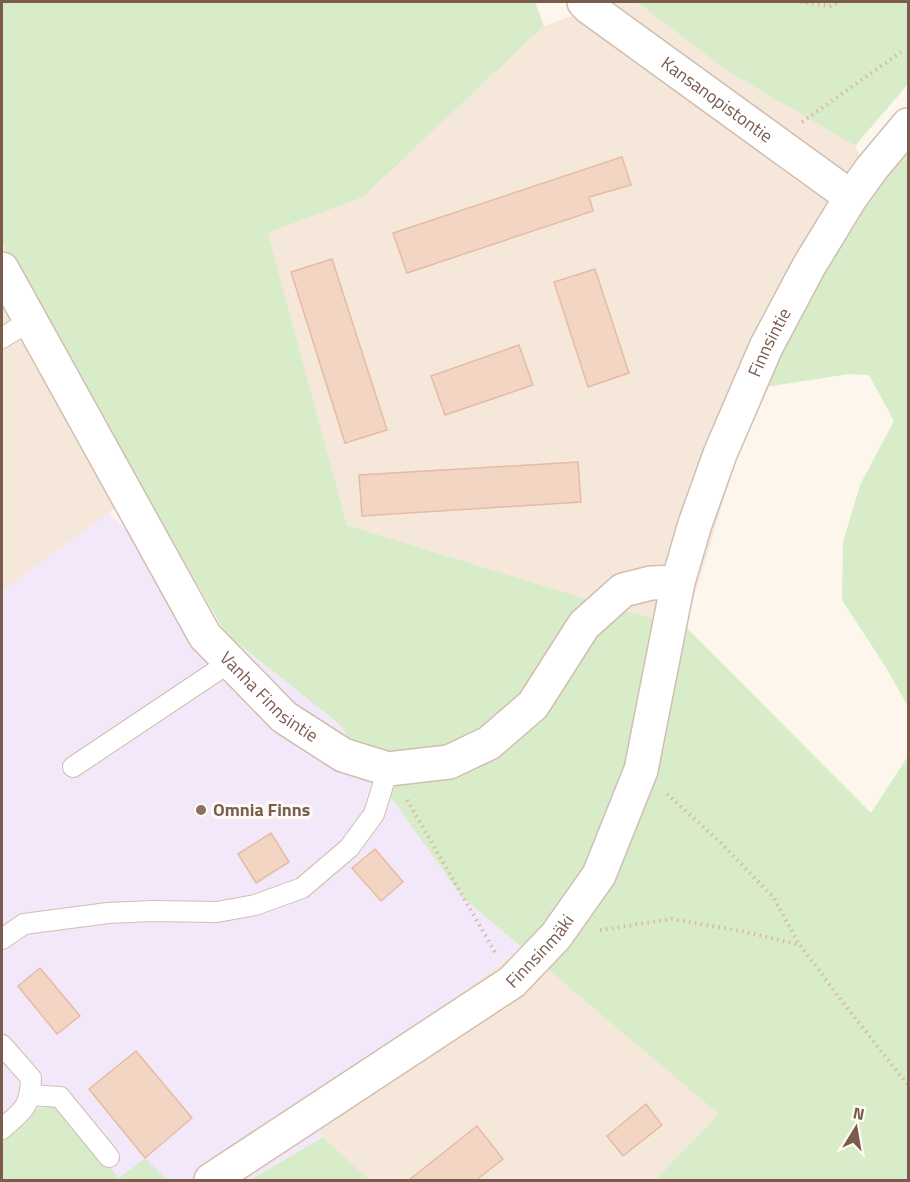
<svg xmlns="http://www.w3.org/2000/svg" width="910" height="1182" font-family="'Titillium Web',sans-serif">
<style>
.residential{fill:#f5e8da}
.education{fill:#f3e8fa}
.green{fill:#d8ecc9}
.building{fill:#f3d5c3;stroke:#e6bba3;stroke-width:1.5}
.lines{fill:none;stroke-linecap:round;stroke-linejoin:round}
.lane-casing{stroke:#d1beb0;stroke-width:22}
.street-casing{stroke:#d1beb0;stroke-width:36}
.path{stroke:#d9b8a5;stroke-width:4;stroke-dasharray:1.5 4.5;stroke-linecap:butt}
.lane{stroke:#fff;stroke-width:20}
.street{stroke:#fff;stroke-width:33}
.education-dot{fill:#8d6e63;stroke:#fffaf3;stroke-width:2}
.labels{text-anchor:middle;stroke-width:6;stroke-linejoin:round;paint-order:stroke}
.street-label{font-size:18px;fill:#7a5c4d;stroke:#fffaf3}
.education-label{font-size:18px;font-weight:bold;fill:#785e54;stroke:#fffaf3;text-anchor:start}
</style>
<rect width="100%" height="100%" fill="#fdf6ec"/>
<path class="residential" d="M 611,2 L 637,2 L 726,70 L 855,146 L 874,185 L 758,388 L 685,626 L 615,608 L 347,525 L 268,233 L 363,197 L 544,26 Z
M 2,242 L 141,486 L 109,513 L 2,591 Z
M 522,948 L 720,1114 L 655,1180 L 370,1180 L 323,1137 L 303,1110 Z"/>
<path class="education" d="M 109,513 L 226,634 L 338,723 L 462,897 L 522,948 L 303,1109 L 323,1137 L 250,1180 L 2,1180 L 2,591 Z"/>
<path class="green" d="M 2,2 L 535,2 L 544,26 L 363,197 L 268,233 L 347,525 L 615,608 L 685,626 L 871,813 L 908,756 L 908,1180 L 655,1180 L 719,1114 L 462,897 L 338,723 L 226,634 L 37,306 L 2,242 Z
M 637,2 L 908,2 L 908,84 L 855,146 L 726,70 Z
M 908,154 L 908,707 L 887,669 L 842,600 L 843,542 L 860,485 L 894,421 L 869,375 L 849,374 L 758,388 L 874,185 Z
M 51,1105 L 60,1110 L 119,1178 L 145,1158 L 167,1180 L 2,1180 L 2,1138 L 37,1109 Z
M 323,1137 L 370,1180 L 250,1180 Z"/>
<path class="building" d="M 622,157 L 631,185 L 589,197 L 593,211 L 407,273 L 393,233 Z
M 332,259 L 387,430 L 345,443 L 291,272 Z
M 595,269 L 629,373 L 588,387 L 554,282 Z
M 519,345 L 533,385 L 445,415 L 431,376 Z
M 578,462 L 581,502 L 362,516 L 359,475 Z
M 271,833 L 289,862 L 256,883 L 238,854 Z
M 375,849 L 403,882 L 381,901 L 352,868 Z
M 40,968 L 80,1016 L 57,1034 L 18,986 Z
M 136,1051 L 192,1118 L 145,1158 L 89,1089 Z
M 646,1104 L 662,1125 L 623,1156 L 607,1136 Z
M 477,1126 L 503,1159 L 476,1180 L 409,1180 Z"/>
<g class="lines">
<g class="lane-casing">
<path id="lane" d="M 2,338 L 31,320
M 73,767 L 230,662
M 2,939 L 24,924 L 108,913 L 152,911 L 217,912 L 255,905 L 302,888 L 349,848 L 374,814 L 388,769
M 2,1045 L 31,1078 C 30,1109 23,1110 2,1129
M 31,1095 L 60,1097 L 109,1157"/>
</g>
<g class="street-casing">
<g id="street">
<path id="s1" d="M 584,2 L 590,8 L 851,197"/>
<path id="s2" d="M 2,269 L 205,636 L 284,717 L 343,755 L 388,769 L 449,762 L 489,743 L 533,705 L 584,625 L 623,590 L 651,583 L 678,582"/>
<path id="s3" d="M 211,1180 L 512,982 L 556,936 L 599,875 L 641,770 L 678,582 L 695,524 L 720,454 L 766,347 L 809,266 L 851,197 L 872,168 L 908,125"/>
</g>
</g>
<path class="path" d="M 800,2 L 830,6 L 840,2
M 802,122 L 901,52
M 667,794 L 720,842 L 774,898 L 799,944
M 407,800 L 495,952
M 600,930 L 672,919 L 741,931 L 800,945 L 841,1000 L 908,1085"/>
<use href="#lane" class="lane"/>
<use href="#street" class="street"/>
</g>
<circle class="education-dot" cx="201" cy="810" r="6"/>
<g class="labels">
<g class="street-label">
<text dy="6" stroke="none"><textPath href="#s1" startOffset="165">Kansanopistontie</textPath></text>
<text dy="6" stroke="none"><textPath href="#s3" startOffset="1060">Finnsintie</textPath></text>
<text dy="6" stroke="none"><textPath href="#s2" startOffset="508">Vanha Finnsintie</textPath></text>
<text dy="6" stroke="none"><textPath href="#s3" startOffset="402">Finnsinmäki</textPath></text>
</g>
<g class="education-label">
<text x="213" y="816">Omnia Finns</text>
</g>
</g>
<rect width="910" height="1182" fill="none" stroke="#7a5c4d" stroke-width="6"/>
<g transform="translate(856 1128) rotate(11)" stroke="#fffaf3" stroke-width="4.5" paint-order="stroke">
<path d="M0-4.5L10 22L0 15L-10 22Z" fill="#7a5c4d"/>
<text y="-9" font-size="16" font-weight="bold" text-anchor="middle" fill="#7a5c4d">N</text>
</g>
</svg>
